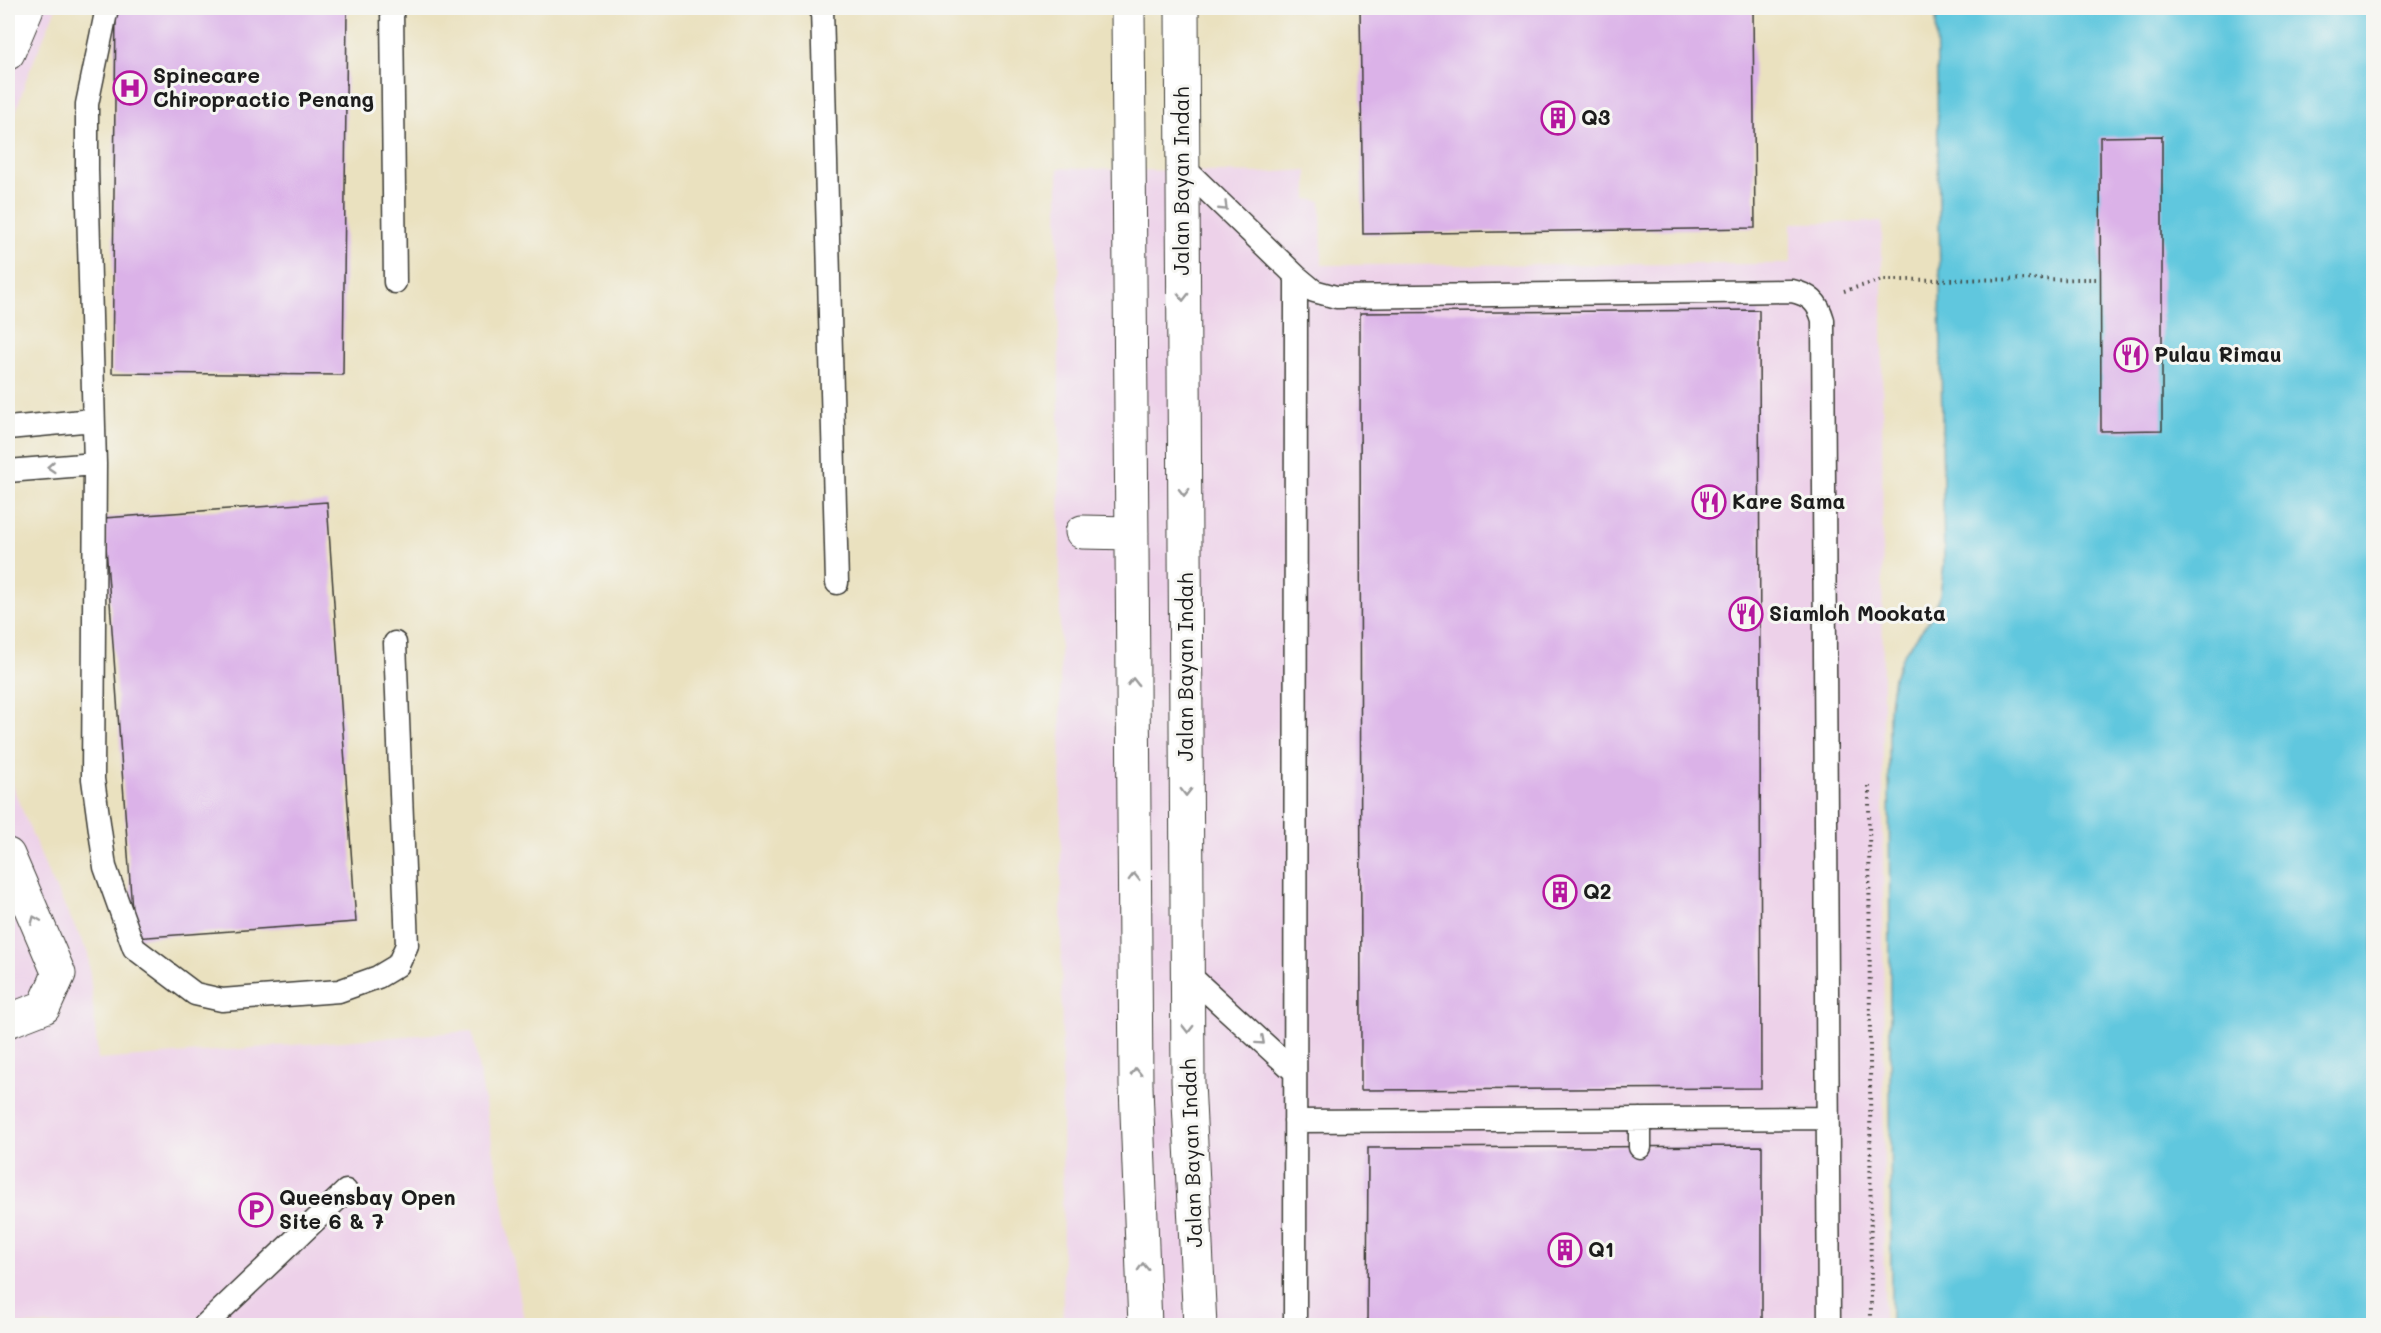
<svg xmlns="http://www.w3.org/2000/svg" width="2381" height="1333" font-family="Mali,sans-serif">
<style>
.built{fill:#edd1e9}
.water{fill:#61c7de;stroke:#3e727d;stroke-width:1.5}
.building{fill:#dbb2e8}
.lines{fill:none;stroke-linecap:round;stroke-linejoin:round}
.service-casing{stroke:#3b3a34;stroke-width:25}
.minor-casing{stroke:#3b3a34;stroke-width:35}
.path{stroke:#3b3a34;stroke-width:4;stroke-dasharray:1.5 4.5;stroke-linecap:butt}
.service{stroke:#fff;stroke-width:22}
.minor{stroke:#fff;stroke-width:33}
.oneway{stroke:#999}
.labels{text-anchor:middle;stroke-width:6;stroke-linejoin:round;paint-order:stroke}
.poi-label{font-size:21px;font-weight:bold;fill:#1c1c1c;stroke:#f6f6f2;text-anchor:start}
.street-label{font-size:21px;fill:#1c1c1c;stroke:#f6f6f2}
</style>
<rect width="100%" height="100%" fill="#f6f6f2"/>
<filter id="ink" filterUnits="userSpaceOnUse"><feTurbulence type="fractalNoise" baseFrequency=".0167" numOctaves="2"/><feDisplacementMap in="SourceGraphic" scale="12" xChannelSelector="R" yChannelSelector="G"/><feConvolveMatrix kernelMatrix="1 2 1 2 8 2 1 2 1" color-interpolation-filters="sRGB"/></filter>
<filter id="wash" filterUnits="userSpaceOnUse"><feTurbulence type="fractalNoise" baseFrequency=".008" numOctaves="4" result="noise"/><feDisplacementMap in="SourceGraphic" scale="24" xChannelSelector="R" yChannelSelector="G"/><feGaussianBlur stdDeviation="1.35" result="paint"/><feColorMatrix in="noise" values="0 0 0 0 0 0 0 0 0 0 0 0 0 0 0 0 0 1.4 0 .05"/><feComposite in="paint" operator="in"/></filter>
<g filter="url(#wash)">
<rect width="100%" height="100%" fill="#eae1bf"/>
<path class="built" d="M 8,8 L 56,8 L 27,77 L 8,137 Z
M 1058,168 L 1259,173 L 1307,170 L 1307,199 L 1321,201 L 1322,265 L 1791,264 L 1791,223 L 1882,222 L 1884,1325 L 1063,1325 Z
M 8,775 L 48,873 L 88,953 L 98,1060 L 472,1031 L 525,1325 L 8,1325 Z"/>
<path class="water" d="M 1936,8 L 2373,8 L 2373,1325 L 1891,1326 L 1889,710 L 1894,677 L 1903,655 L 1931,618 L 1940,594 L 1944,565 Z"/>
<g id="blocks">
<path class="building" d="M 116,8 L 347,8 L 343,375 L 112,373 Z
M 1360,8 L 1753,8 L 1755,228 L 1363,234 Z
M 2162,136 L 2162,430 L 2101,431 L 2100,137 Z
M 1759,310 L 1761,1088 L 1361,1090 L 1360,313 Z
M 327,502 L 356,922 L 134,938 L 104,518 Z
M 1762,1146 L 1762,1326 L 1367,1326 L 1368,1148 Z"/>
</g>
</g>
<g filter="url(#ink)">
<use href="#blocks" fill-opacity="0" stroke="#3b3a34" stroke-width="1.5"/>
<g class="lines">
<g class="service-casing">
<path id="service" d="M 107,8 L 87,104 L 87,169 L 95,464 L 93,779 L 105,867 L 134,948 L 195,994 L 222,1000 L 339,991 L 378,977 L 398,965 L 407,945 L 395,643
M 392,8 L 395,282
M 822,8 L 837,583
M 1182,166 L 1296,276 L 1314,291 L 1336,297 L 1792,291 C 1810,295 1818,302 1823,320 L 1829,1326
M 8,428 L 93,420
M 8,471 L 95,464
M 1187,973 L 1295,1072
M 1640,1119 L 1640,1147
M 1295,1121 L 1827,1118
M 204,1326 L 346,1191
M 1295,1326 L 1296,276"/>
</g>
<g class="minor-casing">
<path id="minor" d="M 1128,8 L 1136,1086 L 1145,1326
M 1182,8 L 1188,1082 L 1200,1326
M 8,53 L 27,8
M 1082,532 L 1132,533
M 8,855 L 59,974 L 44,1007 L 8,1021"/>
</g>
<path class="path" d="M 1844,291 L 1882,280 L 2100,279
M 1869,786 L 1871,1326"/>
<use href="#service" class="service"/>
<use href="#minor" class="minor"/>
</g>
<defs><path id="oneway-chevron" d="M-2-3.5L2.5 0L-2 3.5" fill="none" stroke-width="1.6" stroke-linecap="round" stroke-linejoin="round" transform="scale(1.5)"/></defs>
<g class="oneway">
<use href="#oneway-chevron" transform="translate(1224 207) rotate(44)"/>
<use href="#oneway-chevron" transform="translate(1183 297) rotate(90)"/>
<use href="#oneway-chevron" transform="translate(51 467) rotate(176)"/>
<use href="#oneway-chevron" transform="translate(1184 492) rotate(90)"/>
<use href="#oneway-chevron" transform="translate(1133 682) rotate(-90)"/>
<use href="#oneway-chevron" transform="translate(1186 792) rotate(90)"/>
<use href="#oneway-chevron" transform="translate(1134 877) rotate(-91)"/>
<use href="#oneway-chevron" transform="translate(35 920) rotate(-113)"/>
<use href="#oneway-chevron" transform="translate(1188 1029) rotate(90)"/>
<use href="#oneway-chevron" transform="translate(1261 1041) rotate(42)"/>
<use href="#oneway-chevron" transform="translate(1136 1072) rotate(-91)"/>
<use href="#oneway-chevron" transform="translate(1143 1267) rotate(-92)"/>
</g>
</g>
<defs>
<g id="hospital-ring" transform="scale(1.725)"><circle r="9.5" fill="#f6f6f2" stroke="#b5179e" stroke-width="1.5"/><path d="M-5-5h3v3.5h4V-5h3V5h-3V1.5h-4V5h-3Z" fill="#b5179e"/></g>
<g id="building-ring" transform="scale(1.725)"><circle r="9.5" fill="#f6f6f2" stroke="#b5179e" stroke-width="1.5"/><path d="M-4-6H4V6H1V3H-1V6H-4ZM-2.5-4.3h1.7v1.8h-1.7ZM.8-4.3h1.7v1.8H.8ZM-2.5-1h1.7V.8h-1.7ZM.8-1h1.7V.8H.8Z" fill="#b5179e"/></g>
<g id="restaurant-ring" transform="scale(1.725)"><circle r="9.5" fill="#f6f6f2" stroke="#b5179e" stroke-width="1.5"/><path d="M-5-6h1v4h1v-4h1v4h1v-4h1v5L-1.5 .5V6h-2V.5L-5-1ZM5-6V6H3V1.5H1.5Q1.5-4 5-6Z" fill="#b5179e"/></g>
<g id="parking-ring" transform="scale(1.725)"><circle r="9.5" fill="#f6f6f2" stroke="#b5179e" stroke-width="1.5"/><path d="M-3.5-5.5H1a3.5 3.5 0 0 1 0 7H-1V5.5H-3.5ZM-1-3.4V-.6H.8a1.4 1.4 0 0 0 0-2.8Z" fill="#b5179e"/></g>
</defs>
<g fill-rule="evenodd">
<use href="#hospital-ring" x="130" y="88"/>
<use href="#building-ring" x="1558" y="118"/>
<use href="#restaurant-ring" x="2131" y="355"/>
<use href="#restaurant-ring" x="1709" y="502"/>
<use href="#restaurant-ring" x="1746" y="614"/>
<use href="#building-ring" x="1560" y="892"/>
<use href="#parking-ring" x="256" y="1210"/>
<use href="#building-ring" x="1565" y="1250"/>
</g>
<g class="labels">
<g class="poi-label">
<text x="153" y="83">Spinecare<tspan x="153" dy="24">Chiropractic Penang</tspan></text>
<text x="1581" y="125">Q3</text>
<text x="2154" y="362">Pulau Rimau</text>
<text x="1732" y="509">Kare Sama</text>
<text x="1769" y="621">Siamloh Mookata</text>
<text x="1583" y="899">Q2</text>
<text x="279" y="1205">Queensbay Open<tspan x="279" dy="24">Site 6 &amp; 7</tspan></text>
<text x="1588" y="1257">Q1</text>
</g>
<g class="street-label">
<text transform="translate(1182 181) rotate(-90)" y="7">Jalan Bayan Indah</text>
<text transform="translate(1186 667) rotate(-90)" y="7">Jalan Bayan Indah</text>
<text transform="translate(1192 1153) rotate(-92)" y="7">Jalan Bayan Indah</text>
</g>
</g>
<rect width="2381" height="1333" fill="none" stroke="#f6f6f2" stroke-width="30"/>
</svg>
